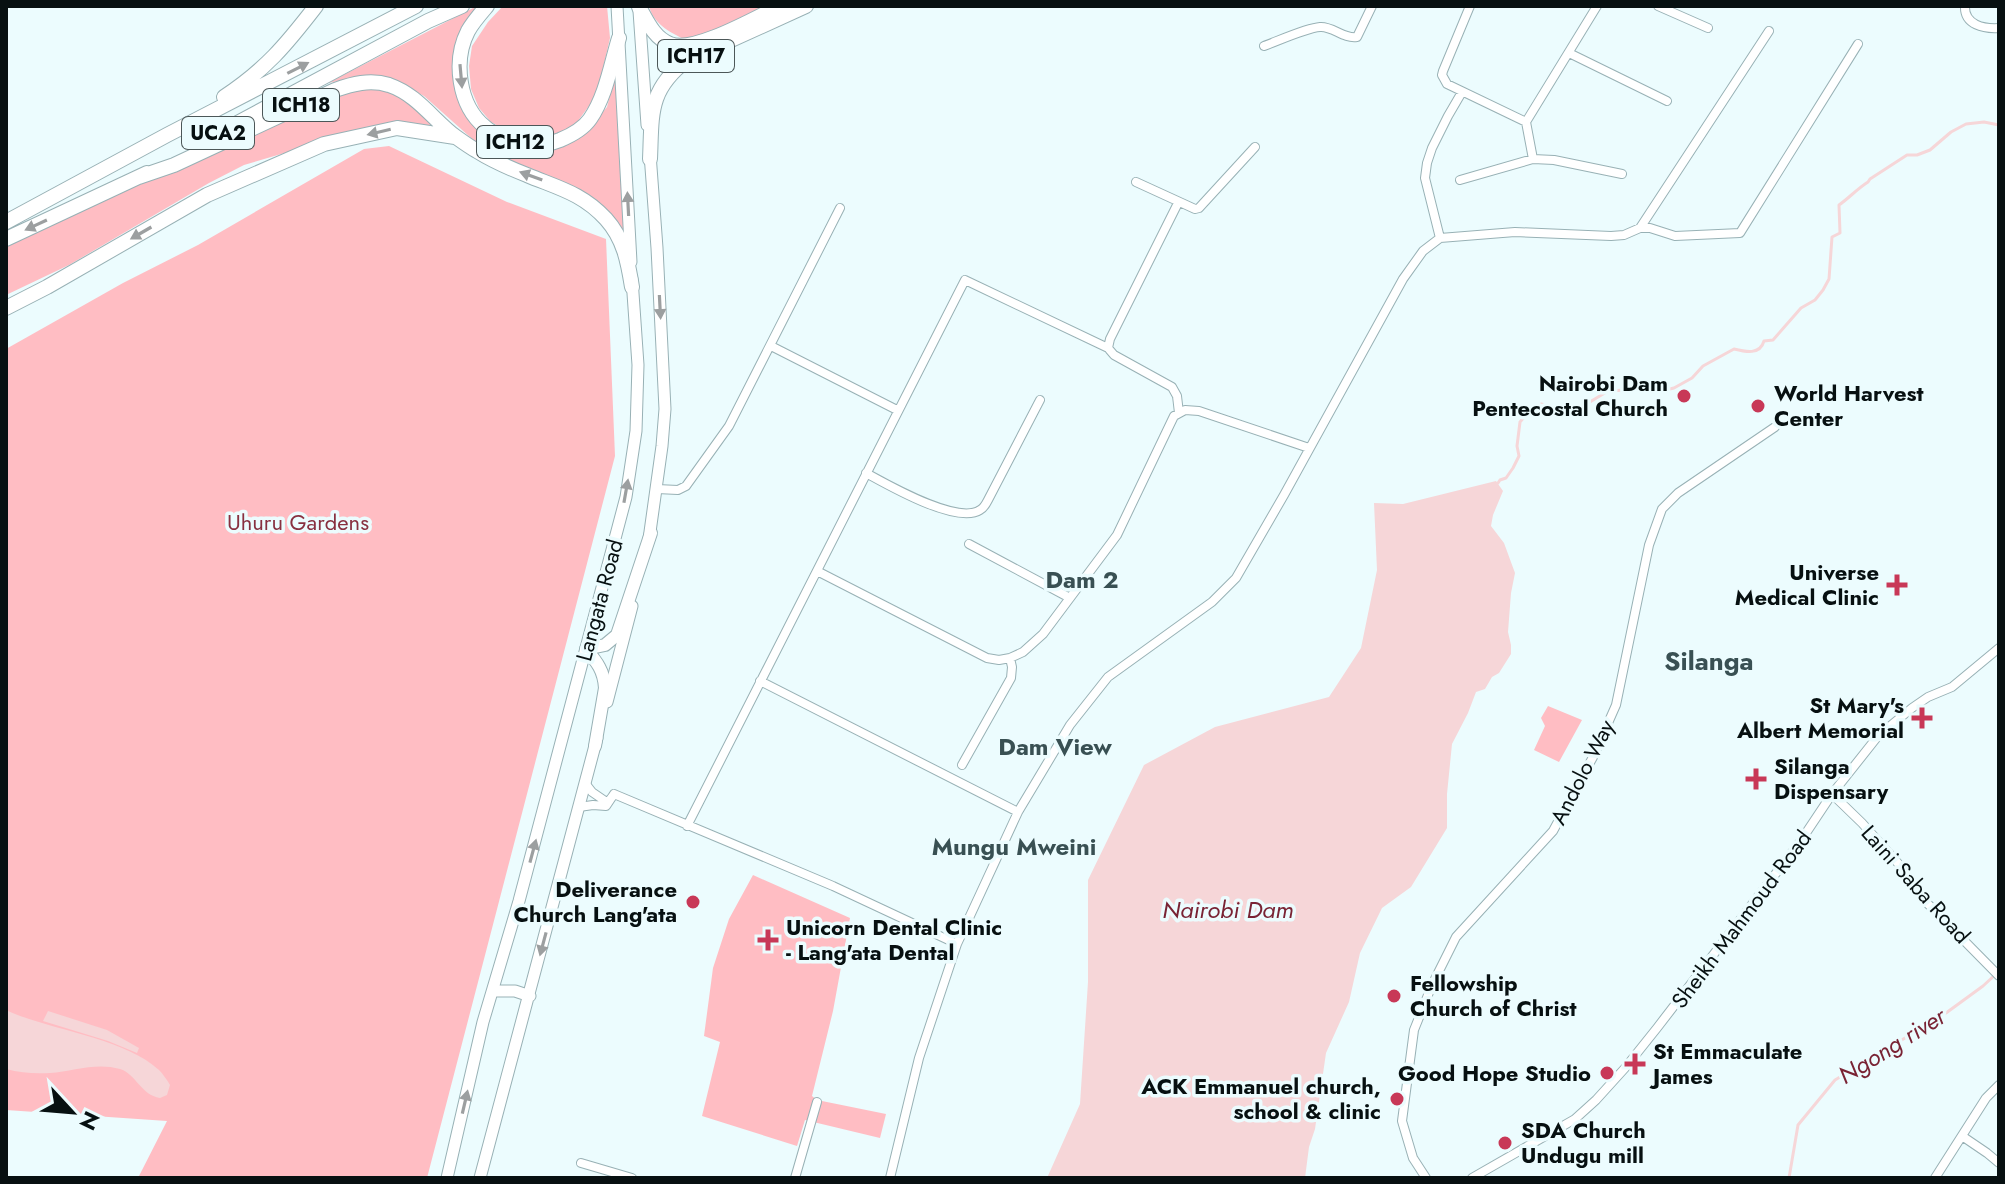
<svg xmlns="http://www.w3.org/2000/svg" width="2005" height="1184" font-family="Jost,sans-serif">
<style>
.green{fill:#ffbdc3}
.water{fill:#f6d6d8}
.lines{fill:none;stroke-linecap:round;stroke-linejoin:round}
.stream{stroke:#f6d6d8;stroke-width:3}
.minor-casing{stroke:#98b1b5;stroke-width:10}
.secondary-casing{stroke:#98b1b5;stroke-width:13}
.primary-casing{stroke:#98b1b5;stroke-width:14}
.trunk-casing{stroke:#98b1b5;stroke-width:16}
.minor{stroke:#fff;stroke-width:8}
.secondary{stroke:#fff;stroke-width:11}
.primary{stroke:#fff;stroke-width:12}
.trunk{stroke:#fff;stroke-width:14}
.oneway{fill:#9c9fa0}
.poi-dot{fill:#c83857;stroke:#ecfcfe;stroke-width:3}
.labels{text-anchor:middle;stroke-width:7;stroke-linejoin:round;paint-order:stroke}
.shield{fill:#ecfcfe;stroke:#4c5758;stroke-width:2}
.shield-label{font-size:20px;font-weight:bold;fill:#071011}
.poi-label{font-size:22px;font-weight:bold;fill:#071011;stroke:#ecfcfe;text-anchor:end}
.park-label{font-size:22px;fill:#883040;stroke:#ecfcfe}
.street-label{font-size:22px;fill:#071011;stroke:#ecfcfe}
.neighbourhood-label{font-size:24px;font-weight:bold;fill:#395053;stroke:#ecfcfe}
.water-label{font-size:24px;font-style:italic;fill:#792334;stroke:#ecfcfe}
.quarter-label{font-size:26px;font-weight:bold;fill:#395053;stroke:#ecfcfe}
</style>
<rect width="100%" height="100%" fill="#ecfcfe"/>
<path class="green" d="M 477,6 L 480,6 L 471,19 L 460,101 L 511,148 L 530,153 L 562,147 L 587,131 L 607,107 L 617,68 L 626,240 L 619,227 L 525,169 L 479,145 L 424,96 L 391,78 L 370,75 L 328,83 Z
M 503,6 L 607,6 L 610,38 L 597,95 L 575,125 L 554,136 L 529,136 L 507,131 L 491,122 L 479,108 L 471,89 L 469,66 L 472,46 L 488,22 Z
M 649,6 L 764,6 L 711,32 L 684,39 C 669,32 653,23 649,6 Z
M 365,88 C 371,89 379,88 385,90 C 403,95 425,116 437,130 L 406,122 L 377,125 L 328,137 L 288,152 L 244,165 L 209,183 L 69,265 L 6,295 L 6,247 L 141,182 L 180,170 L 214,151 L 335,96 Z
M 389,146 L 507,202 L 606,239 L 615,456 L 427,1178 L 138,1178 L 167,1121 L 6,1110 L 6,349 L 123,283 L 198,245 L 364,149 Z
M 1548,706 L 1582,720 L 1559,762 L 1534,750 L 1545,726 L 1541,718 Z
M 753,875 L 850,918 L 833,1011 L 812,1096 L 817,1100 L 886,1114 L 880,1138 L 805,1120 L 797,1146 L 702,1116 L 720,1042 L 704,1036 L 713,968 L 729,919 Z"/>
<path class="water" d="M 1496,481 L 1503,491 L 1493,515 L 1491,526 L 1504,543 L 1515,573 L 1511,593 L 1508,632 L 1511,645 L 1511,654 L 1499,673 L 1492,677 L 1485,689 L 1476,692 L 1468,713 L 1452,744 L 1447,794 L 1447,828 L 1411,887 L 1382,908 L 1360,953 L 1349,1002 L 1326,1053 L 1315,1129 L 1309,1147 L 1305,1178 L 1047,1178 L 1080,1104 L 1088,982 L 1088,880 L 1144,765 L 1215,727 L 1329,697 L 1361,648 L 1377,570 L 1374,503 L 1403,504 Z
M 6,1010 C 51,1031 123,1037 159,1070 C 163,1074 167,1080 170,1085 L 167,1095 L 160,1098 C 141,1095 136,1074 120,1069 C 97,1062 73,1071 50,1073 C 35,1074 21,1073 6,1069 Z
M 48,1011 L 107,1030 L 139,1048 L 137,1053 L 108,1041 L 43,1021 Z"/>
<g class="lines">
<path class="stream" d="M 1498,483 L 1500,480 L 1506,478 L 1513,468 L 1519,456 L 1517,446 L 1520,422 L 1532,408 L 1541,404 L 1575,411 L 1608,391 L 1643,389 L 1661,391 L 1674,388 L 1692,378 L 1703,366 L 1734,349 C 1746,352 1760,355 1764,341 L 1773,340 L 1801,308 L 1815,300 L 1823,290 L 1829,279 L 1832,237 L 1840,233 L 1839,205 C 1849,198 1857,189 1868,182 L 1870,179 L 1907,155 L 1917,155 L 1930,150 L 1951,132 L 1966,124 L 1984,122 L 1999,125
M 1789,1178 L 1798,1125 L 1835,1080 L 1905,1038 L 1921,1025 L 1946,1013 L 1983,986 L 1996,974"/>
<g class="minor-casing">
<path id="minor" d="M 1470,6 L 1443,71 L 1442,75 L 1447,84 L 1526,122 L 1597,6
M 1658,6 L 1708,28
M 1965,6 C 1964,25 1984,29 1999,28
M 1264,46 C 1278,41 1306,28 1320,27 C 1333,26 1343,39 1357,37 L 1372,6
M 1569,53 L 1667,101
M 1526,122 L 1533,159
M 1460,180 L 1533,159 L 1554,160 L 1622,174
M 1136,182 L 1195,209 L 1199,208 L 1255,147
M 1178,203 L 1110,339 L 1108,348 L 1114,355 L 1172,387 L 1177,396 L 1179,413
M 1640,228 L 1769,31
M 1440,238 L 1425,178 L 1427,163 L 1432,148 L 1448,116 L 1462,92
M 771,346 L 897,410
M 866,473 C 888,485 957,525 980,510 C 984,508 986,504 988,500 L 1040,400
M 657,489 L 678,490 L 686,486 L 729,426 L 840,208
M 969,544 L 1070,598
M 817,571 L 987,658 L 999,660 L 1010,658 L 1023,652 L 1043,634 L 1117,535 L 1174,416 L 1185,410 L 1199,411 L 1309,448
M 760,681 L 1018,812
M 962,765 L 1011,678 L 1012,667 L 1010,658
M 585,783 L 592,792 L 608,803 L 611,798
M 614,794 L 833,886 L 957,944
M 1832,794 L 1862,823 L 1904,870 L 1926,902 L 1999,976
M 579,807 L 593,805 L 606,806 L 614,794
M 687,826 C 780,644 871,461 965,280 L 1108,348
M 1962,1136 L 1987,1153 L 1999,1163
M 581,1163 L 632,1178
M 795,1178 L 817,1102
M 890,1178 L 919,1058 L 957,944 L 1018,812 L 1070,725 L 1108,677 L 1212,602 L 1236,578 L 1284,495 L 1403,279 L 1423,251 L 1440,238 L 1515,232 L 1611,236 L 1624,235 L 1640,228 L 1650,228 L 1675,236 L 1740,233 L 1858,44
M 1426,1178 L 1413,1158 L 1402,1121 L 1414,1030 L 1432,985 L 1456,937 L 1553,831 L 1593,757 L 1616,705 L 1649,545 L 1662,509 L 1678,493 L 1775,427
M 1472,1178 L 1575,1119 L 1596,1100 L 1625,1068 L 1657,1028 L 1800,842 L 1832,794 L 1878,736 L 1912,708 L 1928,697 L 1952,687 L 1999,648
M 1935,1178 L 1986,1098 L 1999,1085"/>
</g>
<g class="secondary-casing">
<path id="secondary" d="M 617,6 L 631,262
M 639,11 L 647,125
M 649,539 L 662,446 L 665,409 L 657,248 L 650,154
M 607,702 L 632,606
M 493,991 L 515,991 L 530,996
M 447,1178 L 483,1022 L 519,901 L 626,497 L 636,431 L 638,365 L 632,279
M 480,1178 L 597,738"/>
</g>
<g class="primary-casing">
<path id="primary" d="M 595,746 L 605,688 C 604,671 597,662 586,649 L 605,645 L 617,635 L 651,533"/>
</g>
<g class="trunk-casing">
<path id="trunk" d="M 487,6 C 481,13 473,22 468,31 C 453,60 458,105 485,127 C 490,132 499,136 506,139 C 524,147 542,147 560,140 C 572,135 583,129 590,119 C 606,96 611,64 619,38
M 639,7 C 647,21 654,38 670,44 C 693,54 757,17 780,6
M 224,97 C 265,70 286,45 316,6
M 217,134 L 428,21 L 462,6
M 650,159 C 652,114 648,90 687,60 L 806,6
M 139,177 L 174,165 L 335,90 C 352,84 370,79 389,85 C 418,95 433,120 456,137 C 463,142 470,147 477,151 C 493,161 509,168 527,175 C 558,188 582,193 606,219 C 624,239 628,262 632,287
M 6,222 L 167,135 L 416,6
M 6,239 L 147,173
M 6,308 L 47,287 L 207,195 L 324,144 L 397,128 L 455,137"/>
</g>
<use href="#minor" class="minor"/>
<use href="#secondary" class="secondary"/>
<use href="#primary" class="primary"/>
<use href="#trunk" class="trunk"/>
</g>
<defs><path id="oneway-solid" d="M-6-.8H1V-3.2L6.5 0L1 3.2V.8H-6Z" transform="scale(2)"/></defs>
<g class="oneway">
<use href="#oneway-solid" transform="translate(298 68) rotate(-27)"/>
<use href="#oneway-solid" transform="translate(461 76) rotate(85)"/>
<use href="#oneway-solid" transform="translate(379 132) rotate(167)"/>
<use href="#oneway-solid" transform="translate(531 176) rotate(-160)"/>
<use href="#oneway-solid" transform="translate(628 204) rotate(-93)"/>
<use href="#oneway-solid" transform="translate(36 225) rotate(155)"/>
<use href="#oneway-solid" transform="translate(141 233) rotate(150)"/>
<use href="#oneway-solid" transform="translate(660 307) rotate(87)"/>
<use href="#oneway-solid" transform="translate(626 491) rotate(-80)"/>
<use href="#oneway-solid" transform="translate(533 851) rotate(-75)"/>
<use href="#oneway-solid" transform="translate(543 944) rotate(105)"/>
<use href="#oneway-solid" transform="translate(465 1102) rotate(-77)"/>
</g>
<g class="poi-dot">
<circle cx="1684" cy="396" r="8"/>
<circle cx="1758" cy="406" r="8"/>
<path d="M1893 573h8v8h8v8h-8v8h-8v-8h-8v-8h8z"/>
<path d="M1918 706h8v8h8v8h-8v8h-8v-8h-8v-8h8z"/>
<path d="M1752 767h8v8h8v8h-8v8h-8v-8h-8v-8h8z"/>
<circle cx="693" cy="902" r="8"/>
<path d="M764 928h8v8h8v8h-8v8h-8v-8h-8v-8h8z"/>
<circle cx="1394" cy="996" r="8"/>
<path d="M1631 1052h8v8h8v8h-8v8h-8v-8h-8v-8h8z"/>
<circle cx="1607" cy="1073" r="8"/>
<circle cx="1397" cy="1099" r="8"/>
<circle cx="1505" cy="1143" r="8"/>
</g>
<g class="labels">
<g class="shield">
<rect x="658" y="40" width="76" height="32" rx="6"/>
<rect x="263" y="89" width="76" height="32" rx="6"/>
<rect x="182" y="117" width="72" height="32" rx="6"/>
<rect x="477" y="126" width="76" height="32" rx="6"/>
</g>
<g class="shield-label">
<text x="696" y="63">ICH17</text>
<text x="301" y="112">ICH18</text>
<text x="218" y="140">UCA2</text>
<text x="515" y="149">ICH12</text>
</g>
<g class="poi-label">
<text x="1668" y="391">Nairobi Dam<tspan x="1668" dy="25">Pentecostal Church</tspan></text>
<text x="1774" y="401" text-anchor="start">World Harvest<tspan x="1774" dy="25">Center</tspan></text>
<text x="1879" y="580">Universe<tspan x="1879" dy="25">Medical Clinic</tspan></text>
<text x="1904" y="713">St Mary's<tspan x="1904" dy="25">Albert Memorial</tspan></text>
<text x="1774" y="774" text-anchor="start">Silanga<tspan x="1774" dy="25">Dispensary</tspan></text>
<text x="677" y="897">Deliverance<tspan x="677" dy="25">Church Lang'ata</tspan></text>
<text x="786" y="935" text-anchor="start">Unicorn Dental Clinic<tspan x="786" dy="25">- Lang'ata Dental</tspan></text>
<text x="1410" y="991" text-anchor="start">Fellowship<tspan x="1410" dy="25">Church of Christ</tspan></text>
<text x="1653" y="1059" text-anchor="start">St Emmaculate<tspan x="1653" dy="25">James</tspan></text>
<text x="1591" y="1081">Good Hope Studio</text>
<text x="1381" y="1094">ACK Emmanuel church,<tspan x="1381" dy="25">school &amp; clinic</tspan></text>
<text x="1521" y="1138" text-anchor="start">SDA Church<tspan x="1521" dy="25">Undugu mill</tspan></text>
</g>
<g class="park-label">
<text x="298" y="530">Uhuru Gardens</text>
</g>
<g class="street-label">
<text transform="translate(599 600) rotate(-75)" y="8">Langata Road</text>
<text transform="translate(1582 772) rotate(-63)" y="8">Andolo Way</text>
<text transform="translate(1916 884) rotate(48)" y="8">Laini Saba Road</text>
<text transform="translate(1741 919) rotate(-53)" y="8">Sheikh Mahmoud Road</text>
</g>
<g class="neighbourhood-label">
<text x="1082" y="588">Dam 2</text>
<text x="1055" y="755">Dam View</text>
<text x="1014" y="855">Mungu Mweini</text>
</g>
<g class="water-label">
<text x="1228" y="918">Nairobi Dam</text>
<text transform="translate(1892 1046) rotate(-32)" y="8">Ngong river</text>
</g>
<g class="quarter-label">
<text x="1709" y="670">Silanga</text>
</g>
</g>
<rect width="2005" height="1184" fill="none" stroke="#071011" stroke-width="16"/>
<g transform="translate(72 1112) rotate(116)" stroke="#ecfcfe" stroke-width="6" paint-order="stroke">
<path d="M0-6L14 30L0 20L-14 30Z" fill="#071011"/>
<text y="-12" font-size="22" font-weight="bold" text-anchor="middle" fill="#071011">N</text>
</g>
</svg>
